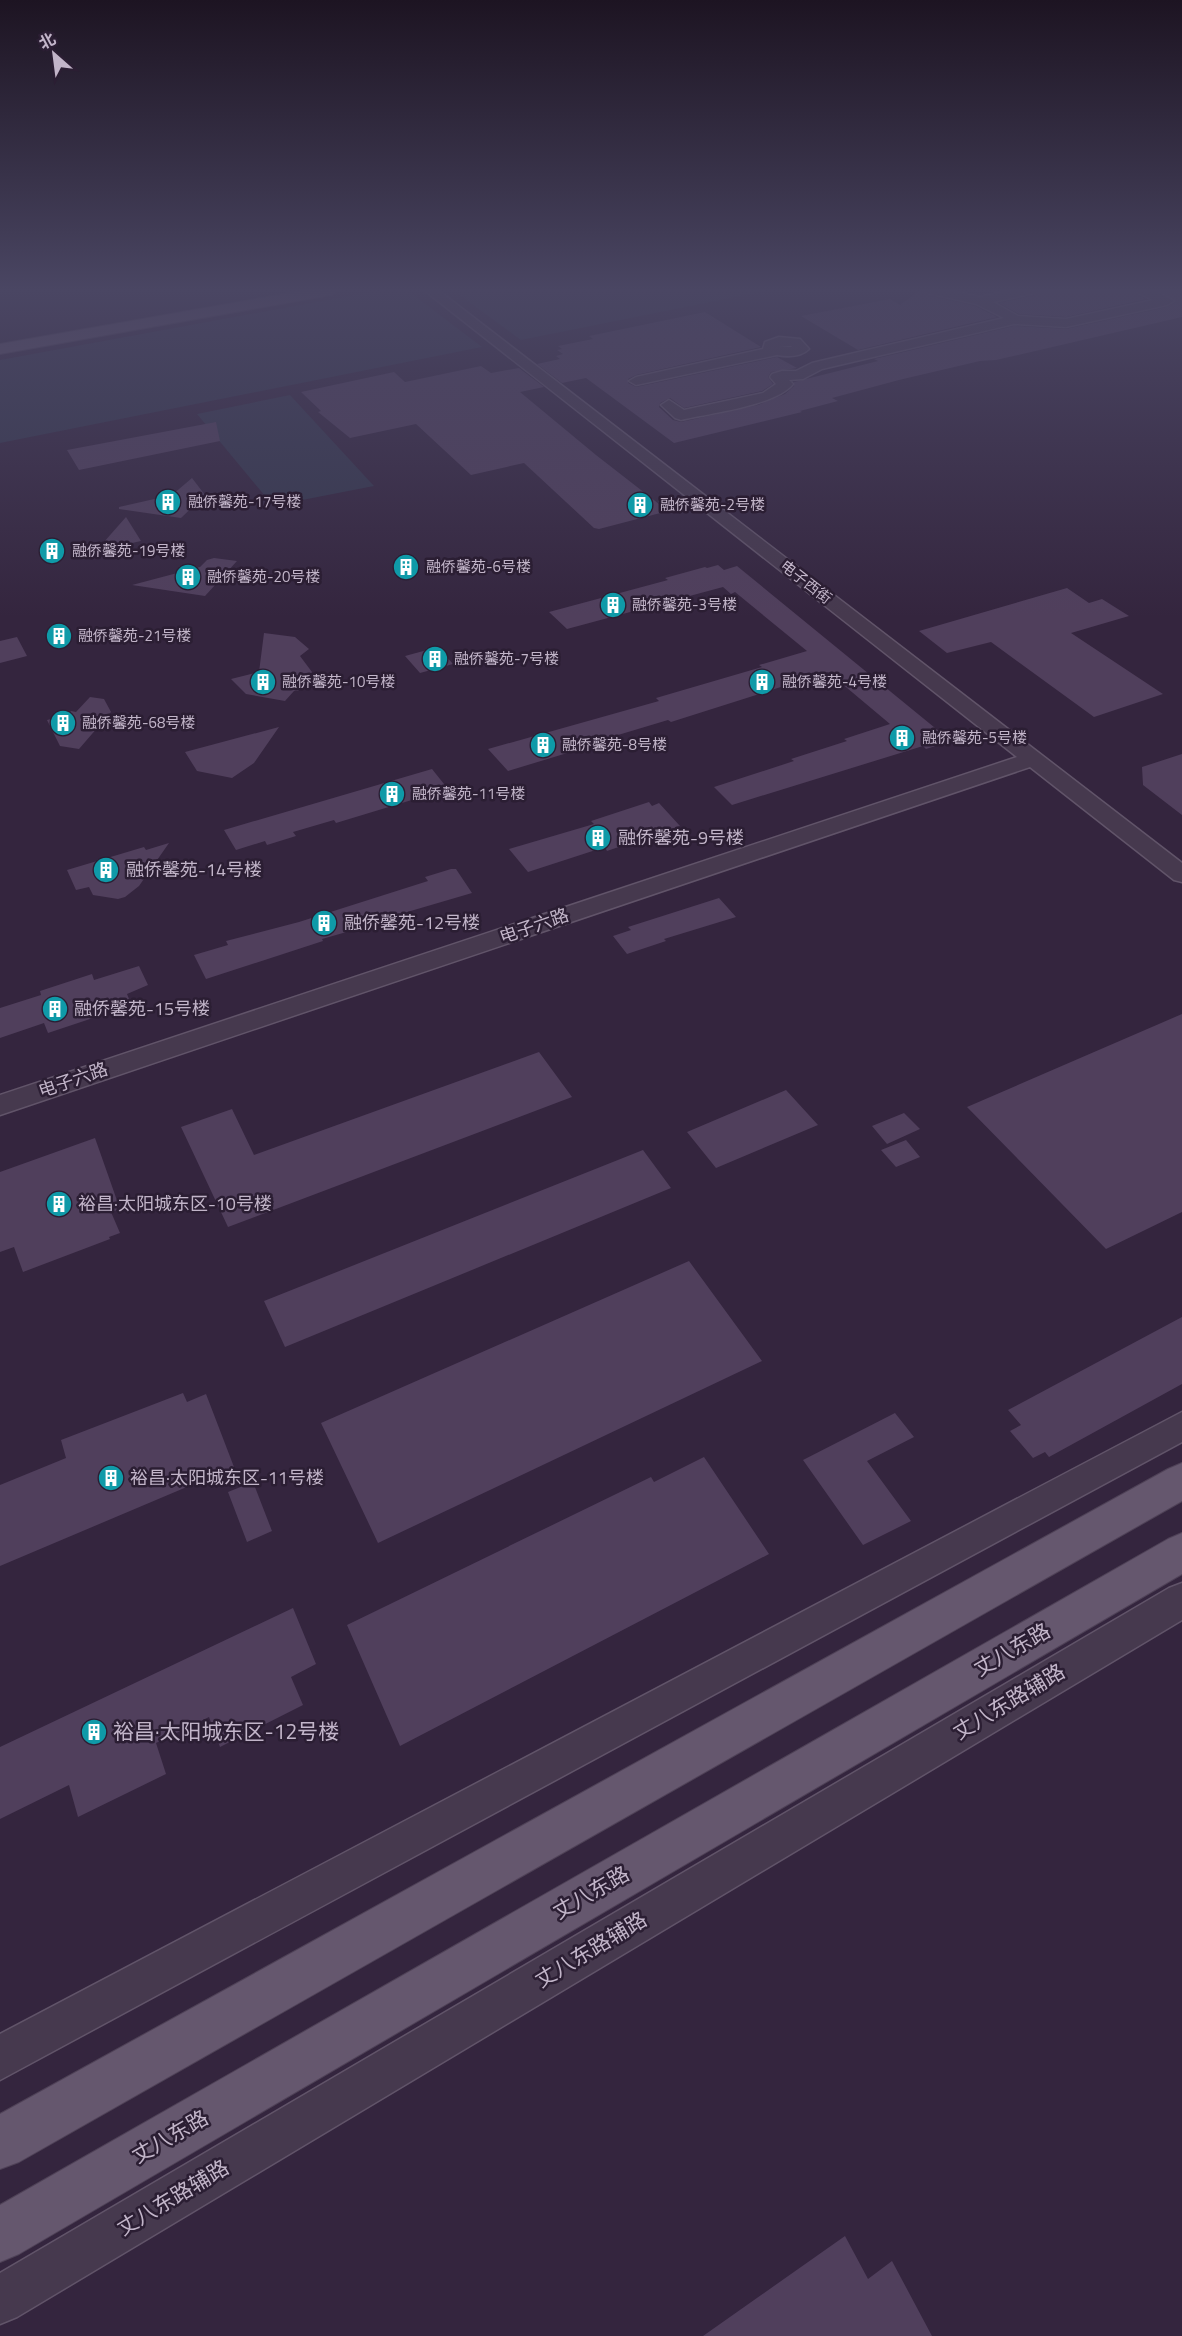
<svg xmlns="http://www.w3.org/2000/svg" width="1182" height="2336" font-family="'Titillium Web','Noto Sans SC',sans-serif">
<style>
.green{fill:#35374d}
.building{fill:#503f5c}
.lines{fill:none;stroke-linecap:round;stroke-linejoin:round}
.minor-casing{stroke:#615469;stroke-width:3}
.major-casing{stroke:#4f4257;stroke-width:2}
.minor{fill:#46394e;fill-rule:evenodd}
.major{fill:#65576e;fill-rule:evenodd}
.labels{text-anchor:middle;stroke-width:5;stroke-linejoin:round;paint-order:stroke}
.far-poi-label{font-size:15px;fill:#c2b5c9;stroke:#2b1e33;text-anchor:start}
.far-street-label{font-size:15px;fill:#c2b5c9;stroke:#2b1e33}
.poi-label{font-size:18px;fill:#c2b5c9;stroke:#2b1e33;text-anchor:start}
.street-label{font-size:18px;fill:#c2b5c9;stroke:#2b1e33}
.near-street-label{font-size:21px;fill:#c2b5c9;stroke:#2b1e33}
.near-poi-label{font-size:21px;fill:#c2b5c9;stroke:#2b1e33;text-anchor:start}
</style>
<rect width="100%" height="100%" fill="#34253e"/>
<path class="green" d="M 382,290 L 407,290 L 482,347 L 0,443 L 0,360 Z
M 461,290 L 770,290 L 521,340 L 461,296 Z
M 290,395 L 374,486 L 297,501 L 265,496 L 197,414 Z"/>
<path class="building" d="M 920,290 L 923,290 L 927,295 L 975,306 L 997,317 L 858,350 L 801,316 L 890,299 L 900,305 Z
M 1038,290 L 1135,290 L 1137,295 L 1146,299 L 1066,317 L 1019,314 L 999,303 L 1035,295 Z
M 1157,290 L 1182,290 L 1182,317 L 996,360 L 980,361 L 899,380 L 832,398 L 838,401 L 800,411 L 802,412 L 674,443 L 586,378 L 562,383 L 537,364 L 560,359 L 556,356 L 563,354 L 557,350 L 562,349 L 558,346 L 593,339 L 589,336 L 705,312 L 761,347 L 636,375 L 628,379 L 628,383 L 636,387 L 777,357 L 797,368 L 771,372 L 768,377 L 773,384 L 762,391 L 684,408 L 670,398 L 660,403 L 659,407 L 673,420 L 681,422 L 758,405 L 785,394 L 794,386 L 794,382 L 878,361 L 874,359 L 1014,326 L 1066,329 L 1167,307 L 1176,302 Z
M 481,366 L 491,373 L 519,368 L 544,387 L 520,392 L 596,455 L 668,511 L 599,529 L 594,528 L 524,463 L 471,475 L 416,424 L 350,438 L 318,412 L 321,411 L 301,392 L 394,372 L 405,382 Z
M 216,422 L 220,441 L 79,470 L 67,450 Z
M 192,478 L 205,495 L 181,518 L 119,509 L 119,507 L 172,495 Z
M 126,517 L 141,541 L 96,551 Z
M 214,558 L 237,561 L 205,596 L 132,585 L 200,567 L 207,560 Z
M 718,565 L 724,570 L 737,566 L 951,741 L 926,749 L 923,746 L 732,805 L 714,787 L 794,761 L 791,759 L 847,741 L 844,739 L 890,724 L 828,672 L 671,722 L 668,720 L 618,735 L 620,737 L 508,771 L 488,749 L 659,701 L 656,698 L 762,667 L 759,665 L 807,651 L 735,592 L 731,594 L 723,587 L 567,629 L 549,612 L 668,580 L 665,578 L 705,567 L 707,568 Z
M 1067,588 L 1089,603 L 1102,599 L 1129,616 L 1071,633 L 1163,694 L 1094,717 L 991,642 L 947,653 L 919,631 Z
M 264,633 L 295,637 L 309,649 L 300,656 L 312,672 L 303,686 L 298,691 L 294,691 L 285,701 L 246,694 L 231,679 L 259,672 Z
M 17,637 L 27,656 L 0,663 L 0,641 Z
M 438,647 L 453,664 L 420,673 L 405,656 Z
M 90,697 L 104,699 L 111,712 L 79,749 L 60,746 L 47,720 L 67,715 L 71,711 L 76,712 Z
M 279,727 L 254,763 L 232,778 L 197,771 L 185,752 Z
M 1182,754 L 1182,815 L 1143,785 L 1142,767 Z
M 432,769 L 448,789 L 336,823 L 334,820 L 293,832 L 296,836 L 267,845 L 265,841 L 236,850 L 224,830 Z
M 649,802 L 652,806 L 659,803 L 680,826 L 607,851 L 605,847 L 528,872 L 509,849 L 594,824 L 591,821 Z
M 169,843 L 139,886 L 125,897 L 118,899 L 93,895 L 89,887 L 76,890 L 67,870 L 144,847 L 146,850 Z
M 451,869 L 456,869 L 472,893 L 397,915 L 399,917 L 322,939 L 323,941 L 206,979 L 194,955 L 228,945 L 226,941 L 299,922 L 428,881 L 425,877 Z
M 719,898 L 736,917 L 664,939 L 666,941 L 627,954 L 613,936 L 631,930 L 628,927 Z
M 139,966 L 148,985 L 127,994 L 129,999 L 108,1006 L 110,1010 L 98,1014 L 99,1016 L 48,1033 L 44,1023 L 0,1038 L 0,1008 L 41,995 L 40,991 L 92,974 L 94,980 Z
M 1182,1014 L 1182,1212 L 1106,1249 L 967,1107 Z
M 539,1052 L 572,1097 L 228,1227 L 181,1127 L 232,1109 L 254,1155 Z
M 786,1090 L 818,1125 L 716,1168 L 687,1132 Z
M 904,1113 L 920,1129 L 887,1144 L 872,1126 Z
M 95,1138 L 120,1209 L 111,1212 L 120,1233 L 109,1237 L 110,1239 L 23,1272 L 14,1247 L 0,1252 L 0,1172 Z
M 906,1140 L 920,1157 L 896,1167 L 881,1150 Z
M 643,1150 L 671,1188 L 285,1347 L 264,1301 Z
M 689,1261 L 762,1361 L 378,1543 L 321,1423 Z
M 1182,1317 L 1182,1384 L 1049,1457 L 1045,1452 L 1033,1458 L 1010,1431 L 1021,1425 L 1008,1410 Z
M 183,1393 L 187,1402 L 206,1394 L 234,1467 L 0,1566 L 0,1485 L 66,1458 L 61,1440 Z
M 895,1413 L 914,1437 L 867,1461 L 911,1521 L 863,1545 L 803,1460 Z
M 704,1457 L 769,1554 L 400,1746 L 347,1625 L 651,1477 L 654,1482 Z
M 253,1482 L 272,1531 L 247,1542 L 228,1492 Z
M 293,1608 L 316,1664 L 291,1677 L 303,1705 L 220,1747 L 209,1717 L 156,1743 L 166,1774 L 78,1817 L 69,1785 L 0,1819 L 0,1747 Z
M 845,2236 L 868,2279 L 892,2261 L 932,2336 L 703,2336 Z"/>
<g class="lines">
<g class="minor-casing">
<path id="minor" d="M 424,290 L 438,290 L 1182,863 L 1182,882 L 1174,880 L 1030,767 L 0,1115 L 0,1095 L 1017,757 Z
M 925,290 L 948,290 L 980,297 L 1013,290 L 1036,290 L 1035,293 L 993,302 L 1018,316 L 1066,319 L 1153,300 L 1138,293 L 1137,290 L 1153,290 L 1174,301 L 1167,305 L 1066,327 L 1014,324 L 822,369 L 803,379 L 789,380 L 793,384 C 775,406 710,413 681,420 L 675,418 L 661,405 L 669,400 L 684,410 L 763,393 L 776,384 L 770,377 L 772,374 L 782,371 L 796,371 L 812,363 L 1004,318 L 976,304 L 927,293 Z
M 779,337 L 800,339 L 809,349 C 801,357 788,357 777,355 L 636,385 L 629,381 L 636,377 L 763,349 L 765,342 ZM 779,346 L 791,346 L 792,347 Z
M 1182,1412 L 1182,1442 L 0,2080 L 0,2034 Z
M 1182,1583 L 1182,1620 L 17,2317 L 0,2324 L 0,2273 L 1169,1588 Z"/>
</g>
<g class="major-casing">
<path id="major" d="M 307,290 L 339,290 L 331,295 L 0,354 L 0,344 Z
M 1182,1463 L 1182,1501 L 19,2162 L 0,2169 L 0,2114 L 1168,1469 Z
M 1182,1533 L 1182,1574 L 19,2254 L 0,2262 L 0,2205 L 1168,1539 Z"/>
</g>
<use href="#minor" class="minor"/>
<use href="#major" class="major"/>
</g>
<linearGradient id="sky" x2="0" y2="1"><stop stop-color="#1d1422"/><stop offset="0.47" stop-color="#4a4663"/><stop offset="1" stop-color="#4a4663" stop-opacity="0"/></linearGradient>
<rect width="1182" height="617" fill="url(#sky)"/>
<defs>
<g id="building-disc" transform="scale(1.35)"><circle r="9.5" fill="#0f9aa8" stroke="#2b1e33"/><path d="M-4-6H4V6H1V3H-1V6H-4ZM-2.5-4.3h1.7v1.8h-1.7ZM.8-4.3h1.7v1.8H.8ZM-2.5-1h1.7V.8h-1.7ZM.8-1h1.7V.8H.8Z" fill="#fff"/></g>
</defs>
<g fill-rule="evenodd">
<use href="#building-disc" x="168" y="502"/>
<use href="#building-disc" x="640" y="505"/>
<use href="#building-disc" x="52" y="551"/>
<use href="#building-disc" x="406" y="567"/>
<use href="#building-disc" x="188" y="577"/>
<use href="#building-disc" x="613" y="605"/>
<use href="#building-disc" x="59" y="636"/>
<use href="#building-disc" x="435" y="659"/>
<use href="#building-disc" x="263" y="682"/>
<use href="#building-disc" x="762" y="682"/>
<use href="#building-disc" x="63" y="723"/>
<use href="#building-disc" x="902" y="738"/>
<use href="#building-disc" x="543" y="745"/>
<use href="#building-disc" x="392" y="794"/>
<use href="#building-disc" x="598" y="838"/>
<use href="#building-disc" x="106" y="870"/>
<use href="#building-disc" x="324" y="923"/>
<use href="#building-disc" x="55" y="1009"/>
<use href="#building-disc" x="59" y="1204"/>
<use href="#building-disc" x="111" y="1478"/>
<use href="#building-disc" x="94" y="1732"/>
</g>
<g class="labels">
<g class="far-poi-label">
<text x="188" y="507">融侨馨苑-17号楼</text>
<text x="660" y="510">融侨馨苑-2号楼</text>
<text x="72" y="556">融侨馨苑-19号楼</text>
<text x="426" y="572">融侨馨苑-6号楼</text>
<text x="207" y="582">融侨馨苑-20号楼</text>
<text x="632" y="610">融侨馨苑-3号楼</text>
<text x="78" y="641">融侨馨苑-21号楼</text>
<text x="454" y="664">融侨馨苑-7号楼</text>
<text x="282" y="687">融侨馨苑-10号楼</text>
<text x="782" y="687">融侨馨苑-4号楼</text>
<text x="82" y="728">融侨馨苑-68号楼</text>
<text x="922" y="743">融侨馨苑-5号楼</text>
<text x="562" y="750">融侨馨苑-8号楼</text>
<text x="412" y="799">融侨馨苑-11号楼</text>
</g>
<g class="far-street-label">
<text transform="translate(806 582) rotate(38)" y="5">电子西街</text>
</g>
<g class="poi-label">
<text x="618" y="844">融侨馨苑-9号楼</text>
<text x="126" y="876">融侨馨苑-14号楼</text>
<text x="344" y="929">融侨馨苑-12号楼</text>
<text x="74" y="1015">融侨馨苑-15号楼</text>
<text x="78" y="1210">裕昌·太阳城东区-10号楼</text>
<text x="130" y="1484">裕昌·太阳城东区-11号楼</text>
</g>
<g class="street-label">
<text transform="translate(534 926) rotate(-19)" y="6">电子六路</text>
<text transform="translate(73 1080) rotate(-19)" y="6">电子六路</text>
</g>
<g class="near-street-label">
<text transform="translate(1012 1650) rotate(-30)" y="7">丈八东路</text>
<text transform="translate(1009 1702) rotate(-31)" y="7">丈八东路辅路</text>
<text transform="translate(591 1893) rotate(-30)" y="7">丈八东路</text>
<text transform="translate(591 1950) rotate(-31)" y="7">丈八东路辅路</text>
<text transform="translate(170 2137) rotate(-30)" y="7">丈八东路</text>
<text transform="translate(173 2198) rotate(-31)" y="7">丈八东路辅路</text>
</g>
<g class="near-poi-label">
<text x="113" y="1739">裕昌·太阳城东区-12号楼</text>
</g>
</g>
<g transform="translate(54 54) rotate(332)" stroke="#2b1e33" stroke-width="4.5" paint-order="stroke">
<path d="M0-4.5L10 22L0 15L-10 22Z" fill="#c2b5c9"/>
<text y="-9" font-size="16" font-weight="bold" text-anchor="middle" fill="#c2b5c9">北</text>
</g>
</svg>
